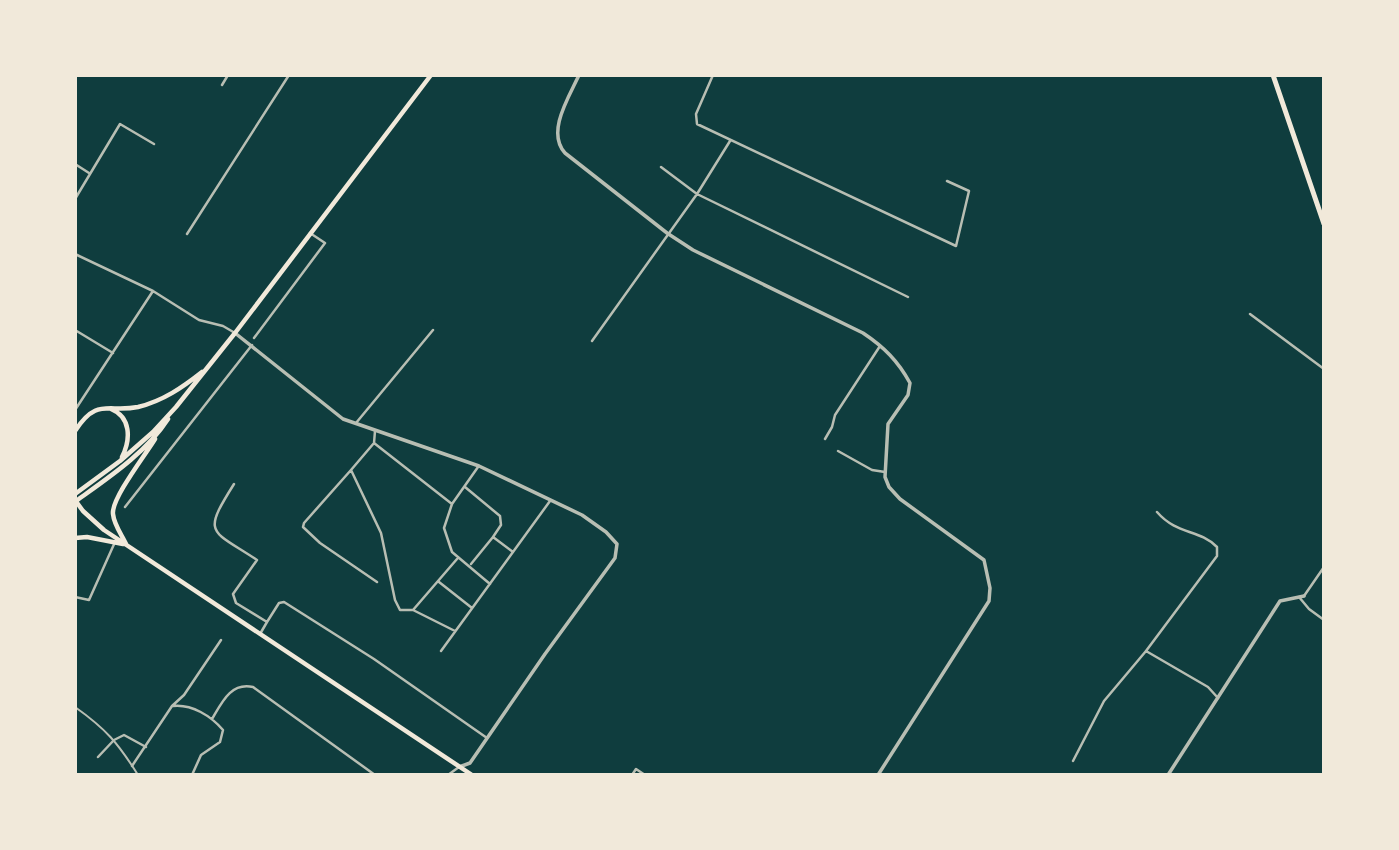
<svg xmlns="http://www.w3.org/2000/svg" width="1399" height="850" font-family="Overpass,sans-serif">
<style>
.lines{fill:none;stroke-linecap:round;stroke-linejoin:round}
.service{stroke:#b8beb3;stroke-width:2}
.minor{stroke:#b8beb3;stroke-width:2.5}
.tertiary{stroke:#b8beb3;stroke-width:3.5}
.primary{stroke:#f1e9da;stroke-width:4.5}
.trunk{stroke:#f1e9da;stroke-width:5}
</style>
<rect width="100%" height="100%" fill="#0f3d3e"/>
<g class="lines">
<path class="service" d="M 75,707 C 106,729 118,743 138,775"/>
<path class="minor" d="M 713,75 L 696,114 L 697,124 L 956,246 L 969,191 L 947,181
M 222,85 L 228,75
M 75,164 L 89,173
M 661,167 L 697,194 L 908,297
M 75,199 L 120,124 L 154,144
M 187,234 L 289,75
M 75,254 L 153,291 L 199,320 L 223,326 L 235,333
M 1250,314 L 1324,369
M 75,330 L 113,353
M 254,338 L 325,243 L 310,233
M 592,341 L 697,194 L 730,141
M 75,410 L 153,291
M 356,423 L 433,330
M 375,431 L 374,443 L 452,504 L 444,528 L 452,552 L 490,584
M 825,439 L 832,427 L 835,415 L 880,346
M 374,443 L 351,470 L 381,533 L 395,600 L 400,610 L 413,610 L 455,631
M 838,451 L 872,470 L 885,472
M 351,470 L 304,523 L 303,527 L 320,543 L 377,582
M 234,484 C 202,535 210,529 257,560 L 233,594 L 236,603 L 267,622 L 260,634
M 465,487 L 500,516 L 501,525 L 493,537
M 452,504 L 478,467
M 125,507 L 252,345
M 471,564 L 493,537 L 513,552
M 439,582 L 472,608
M 1304,596 L 1324,567
M 75,597 L 89,600 L 115,542
M 1299,597 L 1309,609 L 1324,620
M 413,610 L 457,559
M 267,622 L 279,603 L 284,602 L 374,659 L 487,738
M 441,651 L 550,501
M 1146,651 L 1208,687 L 1218,698
M 173,706 C 192,704 211,716 223,730 L 220,742 L 201,755 L 192,775
M 212,719 C 222,702 231,682 253,687 L 375,775
M 98,757 L 114,740 L 124,735 L 146,747
M 1073,761 L 1104,701 L 1146,651 L 1217,556 L 1217,547 C 1199,529 1177,535 1157,512
M 132,766 L 172,706 L 184,695 L 221,640
M 448,775 L 459,767
M 632,775 L 636,769 L 645,775"/>
<path class="tertiary" d="M 579,75 C 569,97 546,132 565,153 L 667,233 L 693,250 L 863,333 C 884,347 898,361 910,383 L 908,395 L 888,424 L 885,477 L 889,487 L 900,499 L 984,560 L 990,588 L 989,601 L 878,775
M 235,333 L 343,419 L 479,466 L 582,515 L 606,532 L 617,544 L 615,558 L 545,654 L 470,763 L 459,767
M 1168,775 L 1280,601 L 1304,596"/>
<path class="primary" d="M 111,409 C 131,417 131,439 122,457
M 75,431 C 97,397 108,413 138,407 C 163,401 183,387 202,372
M 75,494 L 120,461 L 153,432 L 176,407 L 235,333 L 431,75
M 75,500 L 83,511 L 104,530 L 472,775
M 76,501 C 108,478 146,453 168,419
M 75,538 L 87,537 L 123,544
M 126,544 C 122,535 114,525 113,514 C 111,499 146,454 155,439"/>
<path class="trunk" d="M 1273,75 L 1324,224"/>
</g>
<rect width="1399" height="850" fill="none" stroke="#f1e9da" stroke-width="154"/>
</svg>
